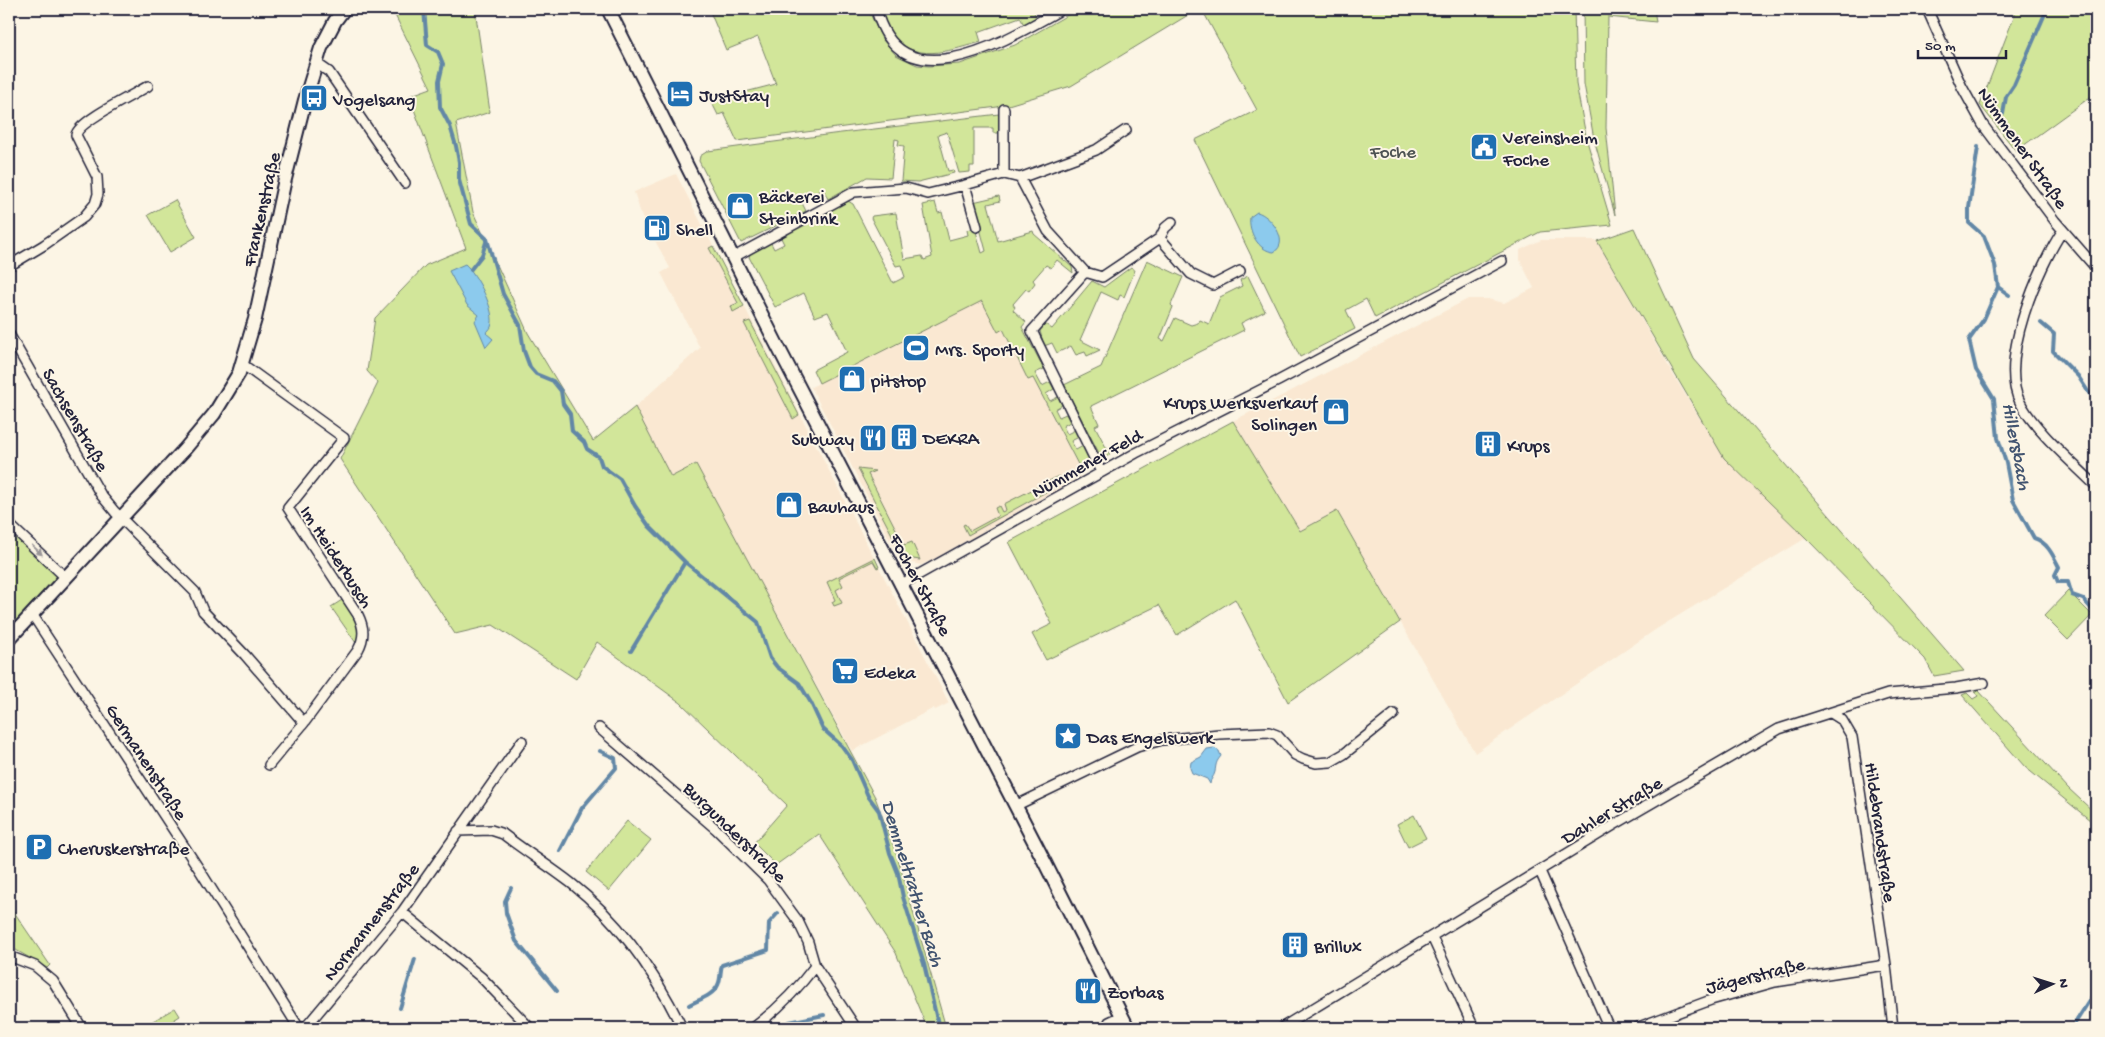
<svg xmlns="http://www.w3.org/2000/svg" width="2105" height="1037" font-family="'Gochi Hand',sans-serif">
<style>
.built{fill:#fae8d2}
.green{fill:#d2e69a;stroke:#7a846a}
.water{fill:#8ccaed;stroke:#6287a6}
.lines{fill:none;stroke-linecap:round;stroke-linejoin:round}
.stream{stroke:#6287a6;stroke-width:4}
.street-tunnel{stroke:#d0cbc3;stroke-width:9;stroke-dasharray:9 4.5;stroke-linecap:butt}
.street-casing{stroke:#22223b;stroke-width:12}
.secondary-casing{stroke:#22223b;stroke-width:16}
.street{stroke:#fcf5e5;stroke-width:9}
.secondary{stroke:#fcf5e5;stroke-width:12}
.oneway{fill:#9a9698}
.labels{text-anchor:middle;stroke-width:4;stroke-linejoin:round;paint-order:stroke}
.poi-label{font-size:19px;fill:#22223b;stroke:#fcf5e5;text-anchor:start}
.street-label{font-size:19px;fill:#22223b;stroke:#fcf5e5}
.park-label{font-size:19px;fill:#4e5353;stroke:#fcf5e5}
.water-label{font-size:20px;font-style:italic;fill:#425470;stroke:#fcf5e5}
</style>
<rect width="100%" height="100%" fill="#fcf5e5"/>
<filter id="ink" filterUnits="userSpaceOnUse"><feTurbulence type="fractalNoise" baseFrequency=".02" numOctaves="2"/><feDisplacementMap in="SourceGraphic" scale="10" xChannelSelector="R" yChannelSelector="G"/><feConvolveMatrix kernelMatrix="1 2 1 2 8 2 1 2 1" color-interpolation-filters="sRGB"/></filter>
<g filter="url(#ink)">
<path class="built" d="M 676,174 L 949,703 L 935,710 L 934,708 L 852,751 L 695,464 L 671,477 L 635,407 L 700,348 L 661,273 L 670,268 L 642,217 L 634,192 Z
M 1541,240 L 1596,240 L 1677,381 L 1724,458 L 1806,538 L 1658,628 L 1475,753 L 1337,511 L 1300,531 L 1233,421 L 1468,299 L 1488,299 L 1504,303 L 1534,288 L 1520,260 L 1520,250 Z
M 986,297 L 1028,380 L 1033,378 L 1083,475 L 932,560 L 921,565 L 907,562 L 897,554 L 811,387 L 958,313 Z"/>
<path class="green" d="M 392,9 L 475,9 L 490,112 L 456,123 L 473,212 L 528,333 L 593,441 L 635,407 L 671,477 L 696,464 L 875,797 L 898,858 L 946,1028 L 927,1028 L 896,953 L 819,834 L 776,865 L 754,843 L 787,805 L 681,703 L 597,642 L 576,679 L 493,625 L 455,634 L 340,459 L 378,383 L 367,371 L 375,318 L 426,265 L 466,248 L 409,96 L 431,88 Z
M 709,9 L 868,9 L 882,39 L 896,55 L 917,65 L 929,66 L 960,64 L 1015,45 L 1078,9 L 1198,9 L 1071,86 L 1005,106 L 737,141 L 724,113 L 718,115 L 711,101 L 776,84 L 758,37 L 726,50 Z
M 883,9 L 1033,9 L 1036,17 L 1024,25 L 1020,17 L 978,32 L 981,42 C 954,49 920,63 897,40 C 888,31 884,21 883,9 Z
M 1214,9 L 1574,9 L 1576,84 L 1587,141 L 1612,225 L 1540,232 L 1375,318 L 1366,299 L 1346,310 L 1355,329 L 1300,357 L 1195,140 L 1257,110 L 1205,15 Z
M 1583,9 L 1654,9 L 1656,22 L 1608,17 L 1606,128 L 1615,215 L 1594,139 L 1584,84 Z
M 1979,9 L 2096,9 L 2096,93 L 2016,151 L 1980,105 L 2015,14 L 1978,13 Z
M 999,114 L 999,133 L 993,133 L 993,128 L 974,128 L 974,166 L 970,166 L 970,172 L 959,173 L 947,132 L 938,135 L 948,171 L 953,170 L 954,173 L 918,182 L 901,181 L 904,146 L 898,145 L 899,140 L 895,139 L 891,178 L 867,177 L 828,199 L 823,189 L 801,201 L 806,211 L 741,243 L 699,161 L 700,156 L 708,151 L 833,134 Z
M 999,196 L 1000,201 L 988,204 L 998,241 L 1033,231 L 1034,234 L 1072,267 L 1073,273 L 1057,260 L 1051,268 L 1046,265 L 1033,280 L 1035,283 L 1029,291 L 1026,289 L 1013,304 L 1015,307 L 1013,310 L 1026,322 L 1022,327 L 1044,369 L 1035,373 L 1042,386 L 1050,382 L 1054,389 L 1046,394 L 1050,401 L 1058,397 L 1062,405 L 1055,409 L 1059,417 L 1066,414 L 1070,422 L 1063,426 L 1067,434 L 1075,430 L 1079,437 L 1071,441 L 1076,450 L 1083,446 L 1091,461 L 1090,467 L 1082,472 L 1033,378 L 1028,380 L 1003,329 L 998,332 L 982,301 L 819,383 L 813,370 L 847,352 L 828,312 L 815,317 L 804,293 L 775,307 L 749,257 L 751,252 L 770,241 L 774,249 L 784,244 L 780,236 L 848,201 L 853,204 L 893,283 L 905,277 L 901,265 L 896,266 L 871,218 L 872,216 L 896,213 L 904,259 L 922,256 L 924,260 L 932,257 L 923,205 L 935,202 L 938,213 L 942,212 L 949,240 L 968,235 L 967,230 L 975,228 L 982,253 L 986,251 L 973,202 Z
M 175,200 L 196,237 L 170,252 L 148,215 Z
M 1634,228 L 1694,359 L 1964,671 L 1934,676 L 1925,659 L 1806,538 L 1724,458 L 1597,241 Z
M 713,246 L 744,306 L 733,312 L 731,306 L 738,303 L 709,248 Z
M 1147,260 L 1183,277 L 1171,305 L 1173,307 L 1160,339 L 1164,341 L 1175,318 L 1191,325 L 1198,323 L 1200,320 L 1209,324 L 1220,297 L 1242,286 L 1240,280 L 1248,276 L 1265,311 L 1241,323 L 1244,330 L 1091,406 L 1099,424 L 1095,426 L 1110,455 L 1105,457 L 1100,455 L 1064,385 L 1101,367 Z
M 1131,267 L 1135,270 L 1124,297 L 1120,295 L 1118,300 L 1101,292 L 1080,340 L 1100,350 L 1087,356 L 1085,352 L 1076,355 L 1071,346 L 1057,353 L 1052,343 L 1044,346 L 1040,331 L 1045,324 L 1052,329 L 1092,281 L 1104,287 Z
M 750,321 L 799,415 L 793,419 L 744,323 Z
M 1233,421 L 1300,531 L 1337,511 L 1400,622 L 1288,702 L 1235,599 L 1177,635 L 1159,605 L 1046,660 L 1032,634 L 1052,624 L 1009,542 Z
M 858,469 L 875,471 L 868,474 L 904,545 L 912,542 L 920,560 L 913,559 L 902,554 Z
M 1059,476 L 1062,483 L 968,535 L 963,525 L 965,524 L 970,531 L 998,516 L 995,508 L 999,506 L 1002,512 L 1006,510 L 1004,504 Z
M 9,527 L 60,574 L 12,625 L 9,622 Z
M 875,558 L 879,567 L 877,568 L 873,561 L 839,578 L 843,586 L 836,590 L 842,603 L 834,606 L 832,602 L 835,600 L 827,582 Z
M 2068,591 L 2092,615 L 2068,640 L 2044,616 Z
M 342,600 C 352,614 362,626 356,643 L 331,607 Z
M 1978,690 L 2068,788 L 2096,814 L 2096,833 L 2093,832 L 2096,825 L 2025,767 L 1962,695 L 1967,693 L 1973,699 L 1978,696 L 1975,692 Z
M 1414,815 L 1426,838 L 1408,847 L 1397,824 Z
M 627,821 L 651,840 L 609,891 L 586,872 Z
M 9,909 L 12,909 L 50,965 L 47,968 L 9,946 Z
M 175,1008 L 180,1016 L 161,1028 L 141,1028 Z"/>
<path class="water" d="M 1257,212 C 1270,215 1291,242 1274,252 C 1258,251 1248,231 1250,217 Z
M 465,264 C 476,273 497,312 491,327 C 490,329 488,331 486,333 L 493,339 L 486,347 L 475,321 L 479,315 L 467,305 L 449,271 Z
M 1214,748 L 1219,751 L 1221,756 C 1216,762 1216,764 1215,772 C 1214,777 1210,779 1210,784 L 1207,779 L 1192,773 L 1190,768 L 1191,762 L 1201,757 L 1207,749 Z"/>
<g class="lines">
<path class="stream" d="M 424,9 L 427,45 L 438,52 L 443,64 L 439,81 L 440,107 L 450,126 L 456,146 L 459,162 L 459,180 L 471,224 L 487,239 L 503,294 L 520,325 L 524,351 L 530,367 L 536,374 L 553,381 L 561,391 L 563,404 L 570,414 L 572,431 L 584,442 L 587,449 L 599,457 L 602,466 L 620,479 L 635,506 L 649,526 L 685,562 L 758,622 L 770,658 L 777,667 L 799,683 L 811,703 L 823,729 L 842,746 L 852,760 L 868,796 L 879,811 L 890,853 L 898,873 L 903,897 L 924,964 L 939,1028
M 2003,114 L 2006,97 L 2014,85 L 2047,9
M 1978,147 L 1969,208 L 1969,223 L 1984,236 L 1995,265 L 1998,287 L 2009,295
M 471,269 L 482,255 L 487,239
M 1998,287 L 1984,319 L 1969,340 L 1976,370 L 1994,399 L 1998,438 L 2006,463 L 2013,500 L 2034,538 C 2047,542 2053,555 2059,567 L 2055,575 L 2058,582 L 2068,582 L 2072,595 L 2083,599 L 2096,614
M 2041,323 L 2054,334 L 2053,351 L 2078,376 L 2089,393 L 2096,397
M 631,651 L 685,562
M 560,851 L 582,808 L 616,768 L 615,758 L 600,751
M 511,888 L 505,901 L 506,913 L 516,941 L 557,991
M 689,1005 C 698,1000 714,995 718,985 C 721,979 720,971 722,965 L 768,950 L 769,923 L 778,913
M 400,1008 L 415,959
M 787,1028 L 789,1022 L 824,1015
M 2072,1028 L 2096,990"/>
<path class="street-tunnel" d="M 1097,1028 L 1109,1022"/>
<g class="street-casing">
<path id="street" d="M 876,9 C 901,106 1008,39 1062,9
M 1927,9 L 1962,87 L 1983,125 L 2055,221 L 2096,268
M 316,63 L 329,72 L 405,183
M 1004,174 L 1004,109
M 1020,178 L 1048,231 L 1085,272
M 965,185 L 1004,174 L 1020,178 L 1096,150 L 1126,130
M 2063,230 C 2039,266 1998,360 2020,402 C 2035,431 2072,462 2096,486
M 1160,238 L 1165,228 L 1172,222
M 734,257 L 854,192 L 906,188 L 928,194 L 965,185 L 977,227
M 9,266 L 44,245 L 84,217 L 95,204 L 98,194 L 97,177 L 76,135 C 78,121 134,95 148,86
M 9,334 L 101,495 L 115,512 L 195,592 L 203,611 L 245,655 L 304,723 L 358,650 C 365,637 364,627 358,615 L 288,508 L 344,438 L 242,364
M 1101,472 L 1032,331 L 1085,272 L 1102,277 L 1160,238 L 1191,274 L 1213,285 L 1240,271
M 9,524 L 65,577
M 900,585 L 1136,453 L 1278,381 L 1502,261
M 32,614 L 199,869 L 299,1028
M 1831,713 L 1842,720 L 1852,737 L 1886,965 L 1893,1028
M 599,728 L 716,829 L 768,880 L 798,921 L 808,942 L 815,966 L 856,1028
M 269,765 L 304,723
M 1015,806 L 1137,747 L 1162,740 L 1219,734 L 1269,732 L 1277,735 L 1295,755 L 1303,759 L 1316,763 L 1330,762 L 1344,754 L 1394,714
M 458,831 L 491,830 L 503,834 C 525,851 549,866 571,883 C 619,921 656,974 682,1028
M 1540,871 L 1609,1028
M 402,912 L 482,978 L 530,1028
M 1432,937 L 1474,1028
M 9,956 L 35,966 L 53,981 L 82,1028
M 1109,1022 L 1122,1016
M 305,1028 L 402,912 L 522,741
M 753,1028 C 777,1010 797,990 815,966
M 1281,1028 L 1614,825 L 1779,729 L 1888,694 L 1956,688 L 1984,683
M 1636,1028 L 1711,1000 L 1775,982 L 1886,965"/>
</g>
<g class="secondary-casing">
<path id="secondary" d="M 608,9 L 775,341 L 1039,851 L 1128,1028
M 9,639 L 184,450 L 214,414 L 239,373 L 255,319 L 285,179 L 305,100 L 321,48 L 335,21 L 344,9"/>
</g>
<use href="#street" class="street"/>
<use href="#secondary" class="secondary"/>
</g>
<defs><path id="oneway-solid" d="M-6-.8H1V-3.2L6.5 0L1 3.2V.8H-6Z" transform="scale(1.25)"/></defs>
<use class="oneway" href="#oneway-solid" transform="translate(37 550) rotate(43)"/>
</g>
<defs>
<g id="hotel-square" transform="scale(1.4375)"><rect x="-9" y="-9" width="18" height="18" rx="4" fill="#1f6fb2" stroke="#fcf5e5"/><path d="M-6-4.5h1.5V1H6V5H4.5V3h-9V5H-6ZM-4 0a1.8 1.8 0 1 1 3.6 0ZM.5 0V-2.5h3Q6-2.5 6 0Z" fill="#fff"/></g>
<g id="bus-square" transform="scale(1.4375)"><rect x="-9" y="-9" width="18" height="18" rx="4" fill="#1f6fb2" stroke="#fcf5e5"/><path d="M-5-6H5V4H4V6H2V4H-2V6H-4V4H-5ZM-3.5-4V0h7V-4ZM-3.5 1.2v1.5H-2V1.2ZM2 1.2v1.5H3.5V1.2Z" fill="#fff"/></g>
<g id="civic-square" transform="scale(1.4375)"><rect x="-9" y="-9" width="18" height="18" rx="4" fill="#1f6fb2" stroke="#fcf5e5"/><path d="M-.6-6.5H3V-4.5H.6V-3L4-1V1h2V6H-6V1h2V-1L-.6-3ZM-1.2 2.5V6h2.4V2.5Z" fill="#fff"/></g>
<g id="shop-square" transform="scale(1.4375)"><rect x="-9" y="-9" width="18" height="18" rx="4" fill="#1f6fb2" stroke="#fcf5e5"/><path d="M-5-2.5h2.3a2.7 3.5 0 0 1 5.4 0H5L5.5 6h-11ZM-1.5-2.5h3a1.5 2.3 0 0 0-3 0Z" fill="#fff"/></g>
<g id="fuel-square" transform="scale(1.4375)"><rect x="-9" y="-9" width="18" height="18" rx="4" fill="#1f6fb2" stroke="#fcf5e5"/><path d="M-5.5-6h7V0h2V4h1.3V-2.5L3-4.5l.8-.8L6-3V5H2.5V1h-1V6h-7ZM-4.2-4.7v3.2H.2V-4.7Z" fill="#fff"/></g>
<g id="stadium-square" transform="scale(1.4375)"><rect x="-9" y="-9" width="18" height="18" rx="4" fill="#1f6fb2" stroke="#fcf5e5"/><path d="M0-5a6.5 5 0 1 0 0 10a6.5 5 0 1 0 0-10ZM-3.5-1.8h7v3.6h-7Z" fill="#fff"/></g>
<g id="building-square" transform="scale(1.4375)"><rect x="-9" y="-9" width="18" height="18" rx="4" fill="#1f6fb2" stroke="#fcf5e5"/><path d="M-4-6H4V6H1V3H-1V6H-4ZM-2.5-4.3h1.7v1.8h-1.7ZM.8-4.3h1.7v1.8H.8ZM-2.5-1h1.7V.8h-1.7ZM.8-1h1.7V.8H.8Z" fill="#fff"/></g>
<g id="restaurant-square" transform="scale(1.4375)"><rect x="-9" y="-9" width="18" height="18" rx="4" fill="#1f6fb2" stroke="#fcf5e5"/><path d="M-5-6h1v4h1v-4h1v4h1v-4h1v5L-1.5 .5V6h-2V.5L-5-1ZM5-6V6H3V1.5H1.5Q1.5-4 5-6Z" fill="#fff"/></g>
<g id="supermarket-square" transform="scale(1.4375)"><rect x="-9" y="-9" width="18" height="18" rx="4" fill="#1f6fb2" stroke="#fcf5e5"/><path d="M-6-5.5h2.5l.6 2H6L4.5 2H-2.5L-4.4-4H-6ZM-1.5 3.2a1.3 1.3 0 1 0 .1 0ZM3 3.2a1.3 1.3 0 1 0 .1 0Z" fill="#fff"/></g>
<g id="sight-square" transform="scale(1.4375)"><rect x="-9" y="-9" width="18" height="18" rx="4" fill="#1f6fb2" stroke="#fcf5e5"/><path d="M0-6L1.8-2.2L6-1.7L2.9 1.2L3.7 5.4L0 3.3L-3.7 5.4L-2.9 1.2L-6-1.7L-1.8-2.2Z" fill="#fff"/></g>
<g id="parking-square" transform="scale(1.4375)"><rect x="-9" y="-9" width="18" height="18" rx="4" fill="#1f6fb2" stroke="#fcf5e5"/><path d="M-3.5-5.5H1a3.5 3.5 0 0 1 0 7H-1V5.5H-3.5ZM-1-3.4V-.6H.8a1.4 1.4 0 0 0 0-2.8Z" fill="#fff"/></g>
</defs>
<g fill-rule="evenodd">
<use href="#hotel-square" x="680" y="94"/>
<use href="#bus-square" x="314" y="98"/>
<use href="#civic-square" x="1484" y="147"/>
<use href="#shop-square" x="740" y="206"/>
<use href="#fuel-square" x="657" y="228"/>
<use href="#stadium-square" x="916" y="348"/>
<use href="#shop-square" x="852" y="379"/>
<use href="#shop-square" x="1336" y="412"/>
<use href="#building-square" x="904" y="437"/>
<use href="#restaurant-square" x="873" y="438"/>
<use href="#building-square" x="1488" y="444"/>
<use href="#shop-square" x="789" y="505"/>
<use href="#supermarket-square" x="845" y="671"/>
<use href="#sight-square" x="1068" y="736"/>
<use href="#parking-square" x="39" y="847"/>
<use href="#building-square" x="1295" y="945"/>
<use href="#restaurant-square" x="1088" y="991"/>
</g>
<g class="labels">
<g class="poi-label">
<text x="699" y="101">JustStay</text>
<text x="333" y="105">Vogelsang</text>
<text x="1503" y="143">Vereinsheim<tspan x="1503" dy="22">Foche</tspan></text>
<text x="759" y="202">Bäckerei<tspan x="759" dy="22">Steinbrink</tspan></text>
<text x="676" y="235">Shell</text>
<text x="935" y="355">Mrs. Sporty</text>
<text x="871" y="386">pitstop</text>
<text x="1317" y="408" text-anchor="end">Krups Werksverkauf<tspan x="1317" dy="22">Solingen</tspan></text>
<text x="923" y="444">DEKRA</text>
<text x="854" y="445" text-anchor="end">Subway</text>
<text x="1507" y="451">Krups</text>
<text x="808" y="512">Bauhaus</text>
<text x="864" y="678">Edeka</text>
<text x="1087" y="743">Das Engelswerk</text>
<text x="58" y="854">Cheruskerstraße</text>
<text x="1314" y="952">Brillux</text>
<text x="1107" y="998">Zorbas</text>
</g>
<g class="street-label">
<text transform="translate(2024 147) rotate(55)" y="7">Nümmener Straße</text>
<text transform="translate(260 209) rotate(-77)" y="7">Frankenstraße</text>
<text transform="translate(77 419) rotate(60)" y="7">Sachsenstraße</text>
<text transform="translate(1086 462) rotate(-29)" y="7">Nümmener Feld</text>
<text transform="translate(338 556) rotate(57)" y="7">Im Heiderbusch</text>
<text transform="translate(922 584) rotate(62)" y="7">Focher Straße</text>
<text transform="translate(148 761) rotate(57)" y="7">Germanenstraße</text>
<text transform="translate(1611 809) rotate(-31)" y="7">Dahler Straße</text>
<text transform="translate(736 831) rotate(44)" y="7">Burgunderstraße</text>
<text transform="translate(1882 832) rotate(82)" y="7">Hildebrandstraße</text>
<text transform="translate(370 921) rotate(-52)" y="7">Normannenstraße</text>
<text transform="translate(1755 974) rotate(-14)" y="7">Jägerstraße</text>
</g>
<g class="park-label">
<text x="1393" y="157">Foche</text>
</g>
<g class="water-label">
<text transform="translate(2018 446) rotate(79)" y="7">Hillersbach</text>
<text transform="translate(914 883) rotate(73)" y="7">Demmeltrather Bach</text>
</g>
</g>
<rect width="2105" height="1037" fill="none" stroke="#fcf5e5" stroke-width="30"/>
<rect x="15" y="15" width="2075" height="1007" fill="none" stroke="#22223b" stroke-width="2" filter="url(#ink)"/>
<g transform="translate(2052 984) rotate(86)" stroke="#fcf5e5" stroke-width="4" paint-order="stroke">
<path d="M0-4L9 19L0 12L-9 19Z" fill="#22223b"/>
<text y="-8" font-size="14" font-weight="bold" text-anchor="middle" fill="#22223b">N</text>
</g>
<path d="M1918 50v8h88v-8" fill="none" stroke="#22223b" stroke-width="2.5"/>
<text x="1925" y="50" font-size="15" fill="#22223b" stroke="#fcf5e5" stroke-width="4" paint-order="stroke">50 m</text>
</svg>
